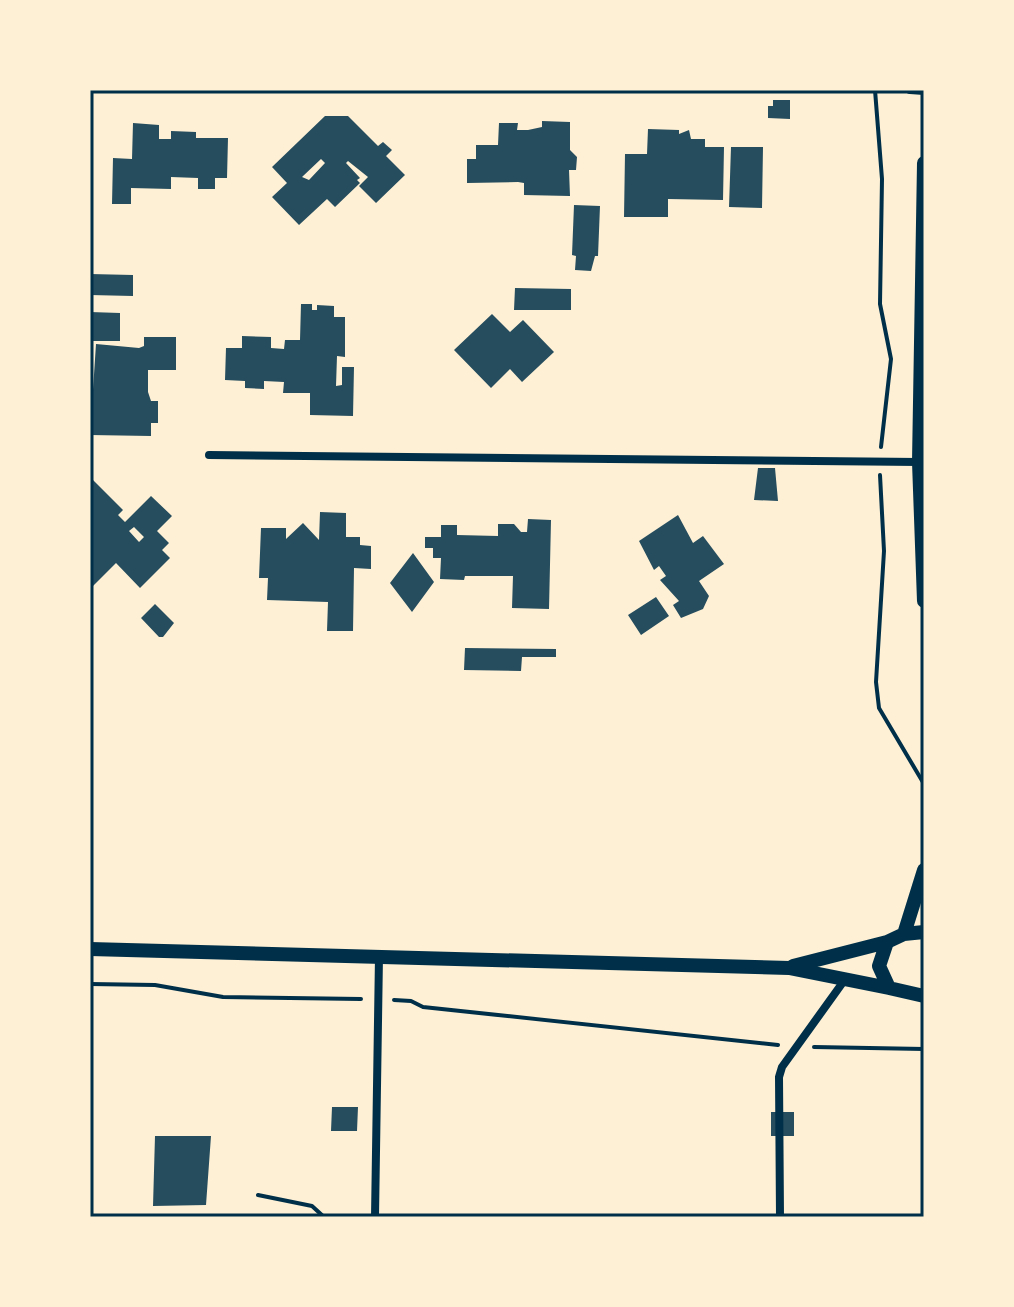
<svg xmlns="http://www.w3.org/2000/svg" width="1014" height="1307" font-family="'Times New Roman',serif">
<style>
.building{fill:#264d5e;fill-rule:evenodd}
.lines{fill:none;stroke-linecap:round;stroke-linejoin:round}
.path{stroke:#003049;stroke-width:4}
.minor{stroke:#003049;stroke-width:8}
.tertiary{stroke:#003049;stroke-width:14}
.neatline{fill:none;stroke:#003049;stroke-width:3}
</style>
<rect width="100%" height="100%" fill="#fdf0d5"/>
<path class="building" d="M 773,100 L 790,100 L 790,119 L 768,118 L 768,106 L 773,106 Z
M 325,116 L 348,116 L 378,146 L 383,142 L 392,150 L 386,156 L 405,175 L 376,203 L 359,186 L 368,177 L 348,161 L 346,163 L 360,178 L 357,180 L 360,183 L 335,207 L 327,199 L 299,225 L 272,197 L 287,183 L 272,167 ZM 321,159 L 325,163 L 309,180 L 302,177 Z
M 542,121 L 570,122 L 570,150 L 577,157 L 576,170 L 569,170 L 570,196 L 524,195 L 524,183 L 518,182 L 467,183 L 467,159 L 476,159 L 476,145 L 498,145 L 499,123 L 518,123 L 517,130 L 528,130 L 542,127 Z
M 133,123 L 159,125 L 159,139 L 171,139 L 171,131 L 196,132 L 196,138 L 228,138 L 227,178 L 215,178 L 215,189 L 198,189 L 198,178 L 171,177 L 171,189 L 131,188 L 131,204 L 112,204 L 113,158 L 132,159 Z
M 648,129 L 679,130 L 679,134 L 689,130 L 691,139 L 705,139 L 705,147 L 724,147 L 723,200 L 668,199 L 668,217 L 624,217 L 625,154 L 647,154 Z
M 731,147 L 763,147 L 762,208 L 729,207 Z
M 574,205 L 600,206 L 598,256 L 595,256 L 591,271 L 575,270 L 576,256 L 572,255 Z
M 90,274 L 133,275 L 133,296 L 90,295 Z
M 515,288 L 571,289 L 571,310 L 514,310 Z
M 301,304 L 312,304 L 312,310 L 317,310 L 317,305 L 334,306 L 334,317 L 345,317 L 345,357 L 337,356 L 336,386 L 342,385 L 342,367 L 354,367 L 353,416 L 310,415 L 310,393 L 283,393 L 284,382 L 264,381 L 264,389 L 245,388 L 245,381 L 225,380 L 226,348 L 242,348 L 242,336 L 271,337 L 271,348 L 284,349 L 285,340 L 300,340 Z
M 90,312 L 120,313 L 120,341 L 90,341 Z
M 492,314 L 510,332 L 523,320 L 554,352 L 522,382 L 510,369 L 491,388 L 454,350 Z
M 144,337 L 176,337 L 176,370 L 148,370 L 148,392 L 151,401 L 158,401 L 158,423 L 151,423 L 151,436 L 90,435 L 96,344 L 139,348 L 144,346 Z
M 758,468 L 775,468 L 778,501 L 754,500 Z
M 90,477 L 123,510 L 118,515 L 125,522 L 151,496 L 172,516 L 157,531 L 169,543 L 162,550 L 170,558 L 140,588 L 116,563 L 90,589 ZM 134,527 L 144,537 L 139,542 L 129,531 Z
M 320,512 L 346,513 L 346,537 L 360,537 L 360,545 L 371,546 L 371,569 L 354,568 L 353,631 L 327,631 L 328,602 L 267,600 L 268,578 L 259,578 L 261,528 L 286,528 L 286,539 L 303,523 L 319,540 Z
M 678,515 L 693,543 L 703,536 L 724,564 L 699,581 L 709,596 L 703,609 L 681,618 L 673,605 L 679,601 L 660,580 L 666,576 L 659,566 L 654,570 L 639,541 Z
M 528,519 L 551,520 L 549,609 L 512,608 L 513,576 L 465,576 L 464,580 L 440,579 L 441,558 L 433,558 L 433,548 L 425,548 L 425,537 L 441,537 L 441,525 L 457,525 L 457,535 L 498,536 L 498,524 L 514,524 L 521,532 L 527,532 Z
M 413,553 L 434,582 L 412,612 L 390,583 Z
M 656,597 L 669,616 L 641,635 L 628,615 Z
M 155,604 L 174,623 L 163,637 L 159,637 L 141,618 Z
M 465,648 L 556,649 L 556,657 L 522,657 L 521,671 L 464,670 Z
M 332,1107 L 358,1107 L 357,1131 L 331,1131 Z
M 771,1112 L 794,1112 L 794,1136 L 771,1136 Z
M 155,1136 L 211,1136 L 206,1205 L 153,1206 Z"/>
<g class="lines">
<path class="path" d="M 875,90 L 882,179 L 880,304 L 891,359 L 881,447
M 880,475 L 884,551 L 876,682 L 879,708 L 924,784
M 90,984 L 155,985 L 223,997 L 361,999
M 394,1000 L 411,1001 L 423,1007 L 778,1045
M 814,1047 L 924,1049
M 258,1195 L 312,1206 L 324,1217"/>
<path class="minor" d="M 910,90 L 924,91
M 209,455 L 919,462
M 375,1217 L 379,956
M 780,1217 L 779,1077 L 782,1067 L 846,978"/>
<path class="tertiary" d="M 924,163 L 919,462 L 924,601
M 924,932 L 904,934 L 887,942 L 879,966 L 889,988 L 924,996
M 904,934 L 924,870
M 90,949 L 789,968 L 889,988
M 793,966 L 887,942"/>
</g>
<rect width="1014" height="1307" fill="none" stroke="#fdf0d5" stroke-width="184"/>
<rect x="92" y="92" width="830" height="1123" class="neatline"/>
</svg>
